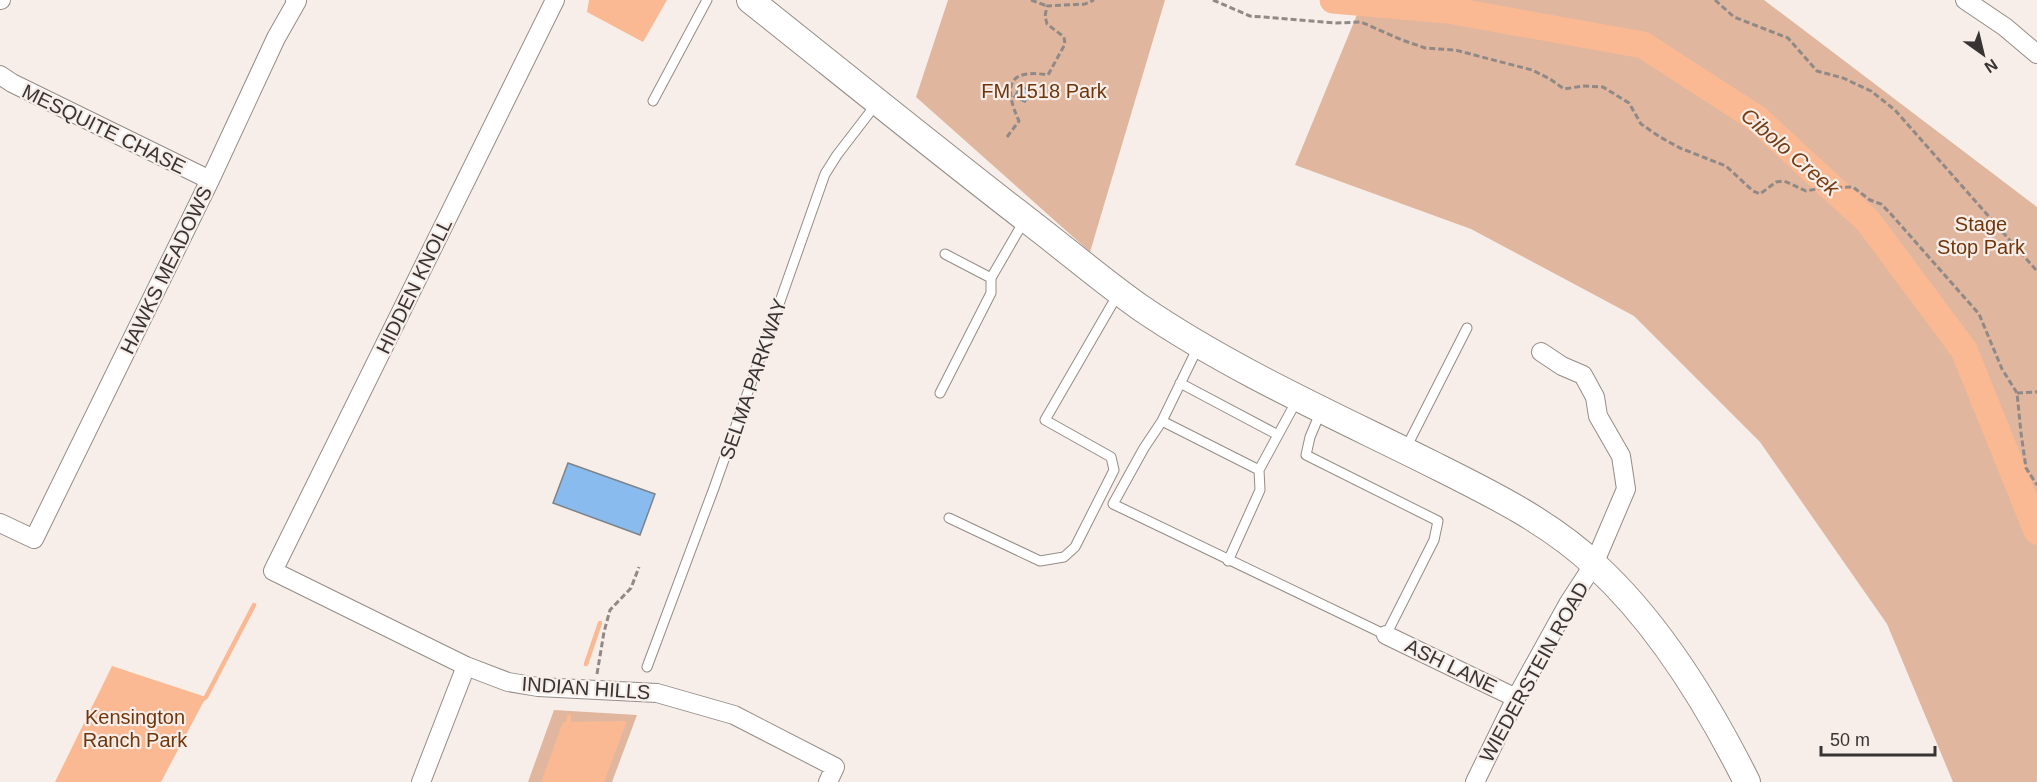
<svg xmlns="http://www.w3.org/2000/svg" width="2037" height="782" font-family="Helvetica,sans-serif">
<style>
.green{fill:#e0b69e}
.water{fill:#fab993}
.lines{fill:none;stroke-linecap:round;stroke-linejoin:round}
.stream{stroke:#fab993;stroke-width:4.5}
.river{stroke:#fab993;stroke-width:27}
.building{fill:#8abbef;stroke:#7d8389;stroke-width:1.5}
.lane-casing{stroke:#948c87;stroke-width:11}
.street-casing{stroke:#948c87;stroke-width:20}
.secondary-casing{stroke:#948c87;stroke-width:28}
.path{stroke:#908986;stroke-width:3;stroke-dasharray:6 3;stroke-linecap:butt}
.lane{stroke:#fff;stroke-width:9}
.street{stroke:#fff;stroke-width:18}
.secondary{stroke:#fff;stroke-width:26}
.labels{text-anchor:middle;stroke-width:4.5;stroke-linejoin:round;paint-order:stroke}
.park-label{font-size:20px;fill:#70360a;stroke:#f7eee9}
.street-label{font-size:20px;fill:#383433;stroke:#f7eee9}
.water-label{font-size:21px;font-style:italic;fill:#763c12;stroke:#f7eee9}
</style>
<rect width="100%" height="100%" fill="#f7eee9"/>
<path class="green" d="M 948,0 L 1165,0 L 1090,252 L 916,97 Z
M 1363,0 L 1764,0 L 2037,207 L 2037,782 L 1953,782 L 1887,624 L 1760,442 L 1634,316 L 1471,229 L 1295,165 Z
M 554,710 L 637,715 L 612,782 L 528,782 Z"/>
<path class="water" d="M 589,0 L 667,0 L 643,42 L 587,12 Z
M 112,666 L 206,697 L 161,782 L 55,782 Z
M 627,721 L 604,782 L 541,782 L 563,722 Z"/>
<g class="lines">
<path class="stream" d="M 586,664 L 600,623
M 202,700 L 206,697 L 254,605
M 568,728 L 569,716"/>
<path class="river" d="M 1333,0 L 1448,10 L 1643,45 L 1756,118 L 1868,221 L 1964,350 L 2037,531"/>
</g>
<path class="building" d="M 1021,85 L 1030,92 L 1025,102 L 1014,97 Z
M 568,463 L 655,494 L 640,535 L 553,503 Z"/>
<g class="lines">
<g class="lane-casing">
<path id="lane" d="M 653,101 L 707,0
M 945,254 L 991,278
M 1198,347 L 1162,421 L 1259,470 L 1297,400
M 1180,383 L 1278,435
M 940,393 L 991,293 L 991,278 L 1024,221
M 1162,421 L 1144,448 L 1113,504 L 1386,635 L 1434,540 L 1438,521 L 1306,455 L 1310,437 L 1321,411
M 1406,448 L 1467,328
M 949,518 L 1040,561 L 1064,557 L 1075,547 L 1114,470 L 1111,457 L 1045,420 L 1118,294
M 1228,561 L 1260,490 L 1259,470
M 647,667 L 714,488 L 825,174 L 837,155 L 877,103"/>
</g>
<g class="street-casing">
<path id="street" d="M 0,0 L 1,0
M 555,0 L 273,571 L 466,666 L 508,682 L 538,687 L 657,693 L 734,715 L 835,767 L 828,782
M 1965,0 L 2005,27 L 2037,54
M 0,75 L 12,83 L 210,180
M 0,523 L 34,539 L 210,180 L 276,38 L 297,1 L 295,0
M 1386,635 L 1516,698
M 421,782 L 466,666
M 1475,782 L 1516,698 L 1568,604 L 1594,564 L 1626,489 L 1621,456 L 1598,416 L 1595,397 L 1583,375 L 1562,366 L 1541,352"/>
</g>
<g class="secondary-casing">
<path id="secondary" d="M 750,0 C 848,78 945,157 1044,233 C 1076,258 1108,285 1141,308 C 1232,370 1334,415 1432,464 C 1488,492 1550,522 1596,566 C 1659,624 1709,706 1747,782"/>
</g>
<path class="path" d="M 1031,0 L 1047,6
M 1213,0 L 1250,16 L 1336,23 L 1361,22 L 1402,40 L 1425,48 L 1455,50 L 1532,70 L 1550,79 L 1564,89 L 1583,86 L 1603,87 L 1629,103 L 1641,124 L 1660,137 L 1680,148 L 1726,166 L 1753,191 L 1760,194 L 1776,182 L 1784,181 L 1806,191 L 1822,188 L 1853,187 L 1870,200 L 1881,204 L 1890,213 L 1979,314 L 2002,369 L 2017,393 L 2021,433 L 2026,468 L 2037,485
M 1715,0 L 1734,17 L 1788,38 L 1817,71 L 1843,78 L 1871,91 L 1895,110 L 2037,271
M 1007,137 L 1019,121 C 1004,88 1006,68 1048,75 L 1065,44 L 1064,37 L 1047,24 L 1045,16 L 1047,6 L 1085,4 L 1094,0
M 2017,393 L 2037,392
M 597,674 L 604,632 L 610,610 L 631,588 L 639,567"/>
<use href="#lane" class="lane"/>
<use href="#street" class="street"/>
<use href="#secondary" class="secondary"/>
</g>
<g class="labels">
<g class="park-label">
<text x="1044" y="98">FM 1518 Park</text>
<text x="1981" y="231">Stage<tspan x="1981" dy="23">Stop Park</tspan></text>
<text x="135" y="724">Kensington<tspan x="135" dy="23">Ranch Park</tspan></text>
</g>
<g class="street-label">
<text transform="translate(104 129) rotate(26)" y="7">MESQUITE CHASE</text>
<text transform="translate(166 270) rotate(-64)" y="7">HAWKS MEADOWS</text>
<text transform="translate(414 286) rotate(-64)" y="7">HIDDEN KNOLL</text>
<text transform="translate(753 379) rotate(-71)" y="7">SELMA PARKWAY</text>
<text transform="translate(1451 666) rotate(26)" y="7">ASH LANE</text>
<text transform="translate(1534 672) rotate(-61)" y="7">WIEDERSTEIN ROAD</text>
<text transform="translate(586 688) rotate(4)" y="7">INDIAN HILLS</text>
</g>
<g class="water-label">
<text transform="translate(1790 152) rotate(41)" y="7">Cibolo Creek</text>
</g>
</g>
<g transform="translate(1983 54) rotate(146)" stroke="#f7eee9" stroke-width="4.5" paint-order="stroke">
<path d="M0-4.5L10 22L0 15L-10 22Z" fill="#383433"/>
<text y="-9" font-size="16" font-weight="bold" text-anchor="middle" fill="#383433">N</text>
</g>
<path d="M1821 746v9h114v-9" fill="none" stroke="#383433" stroke-width="3"/>
<text x="1830" y="746" font-size="18" fill="#383433" stroke="#f7eee9" stroke-width="4.5" paint-order="stroke">50 m</text>
</svg>
